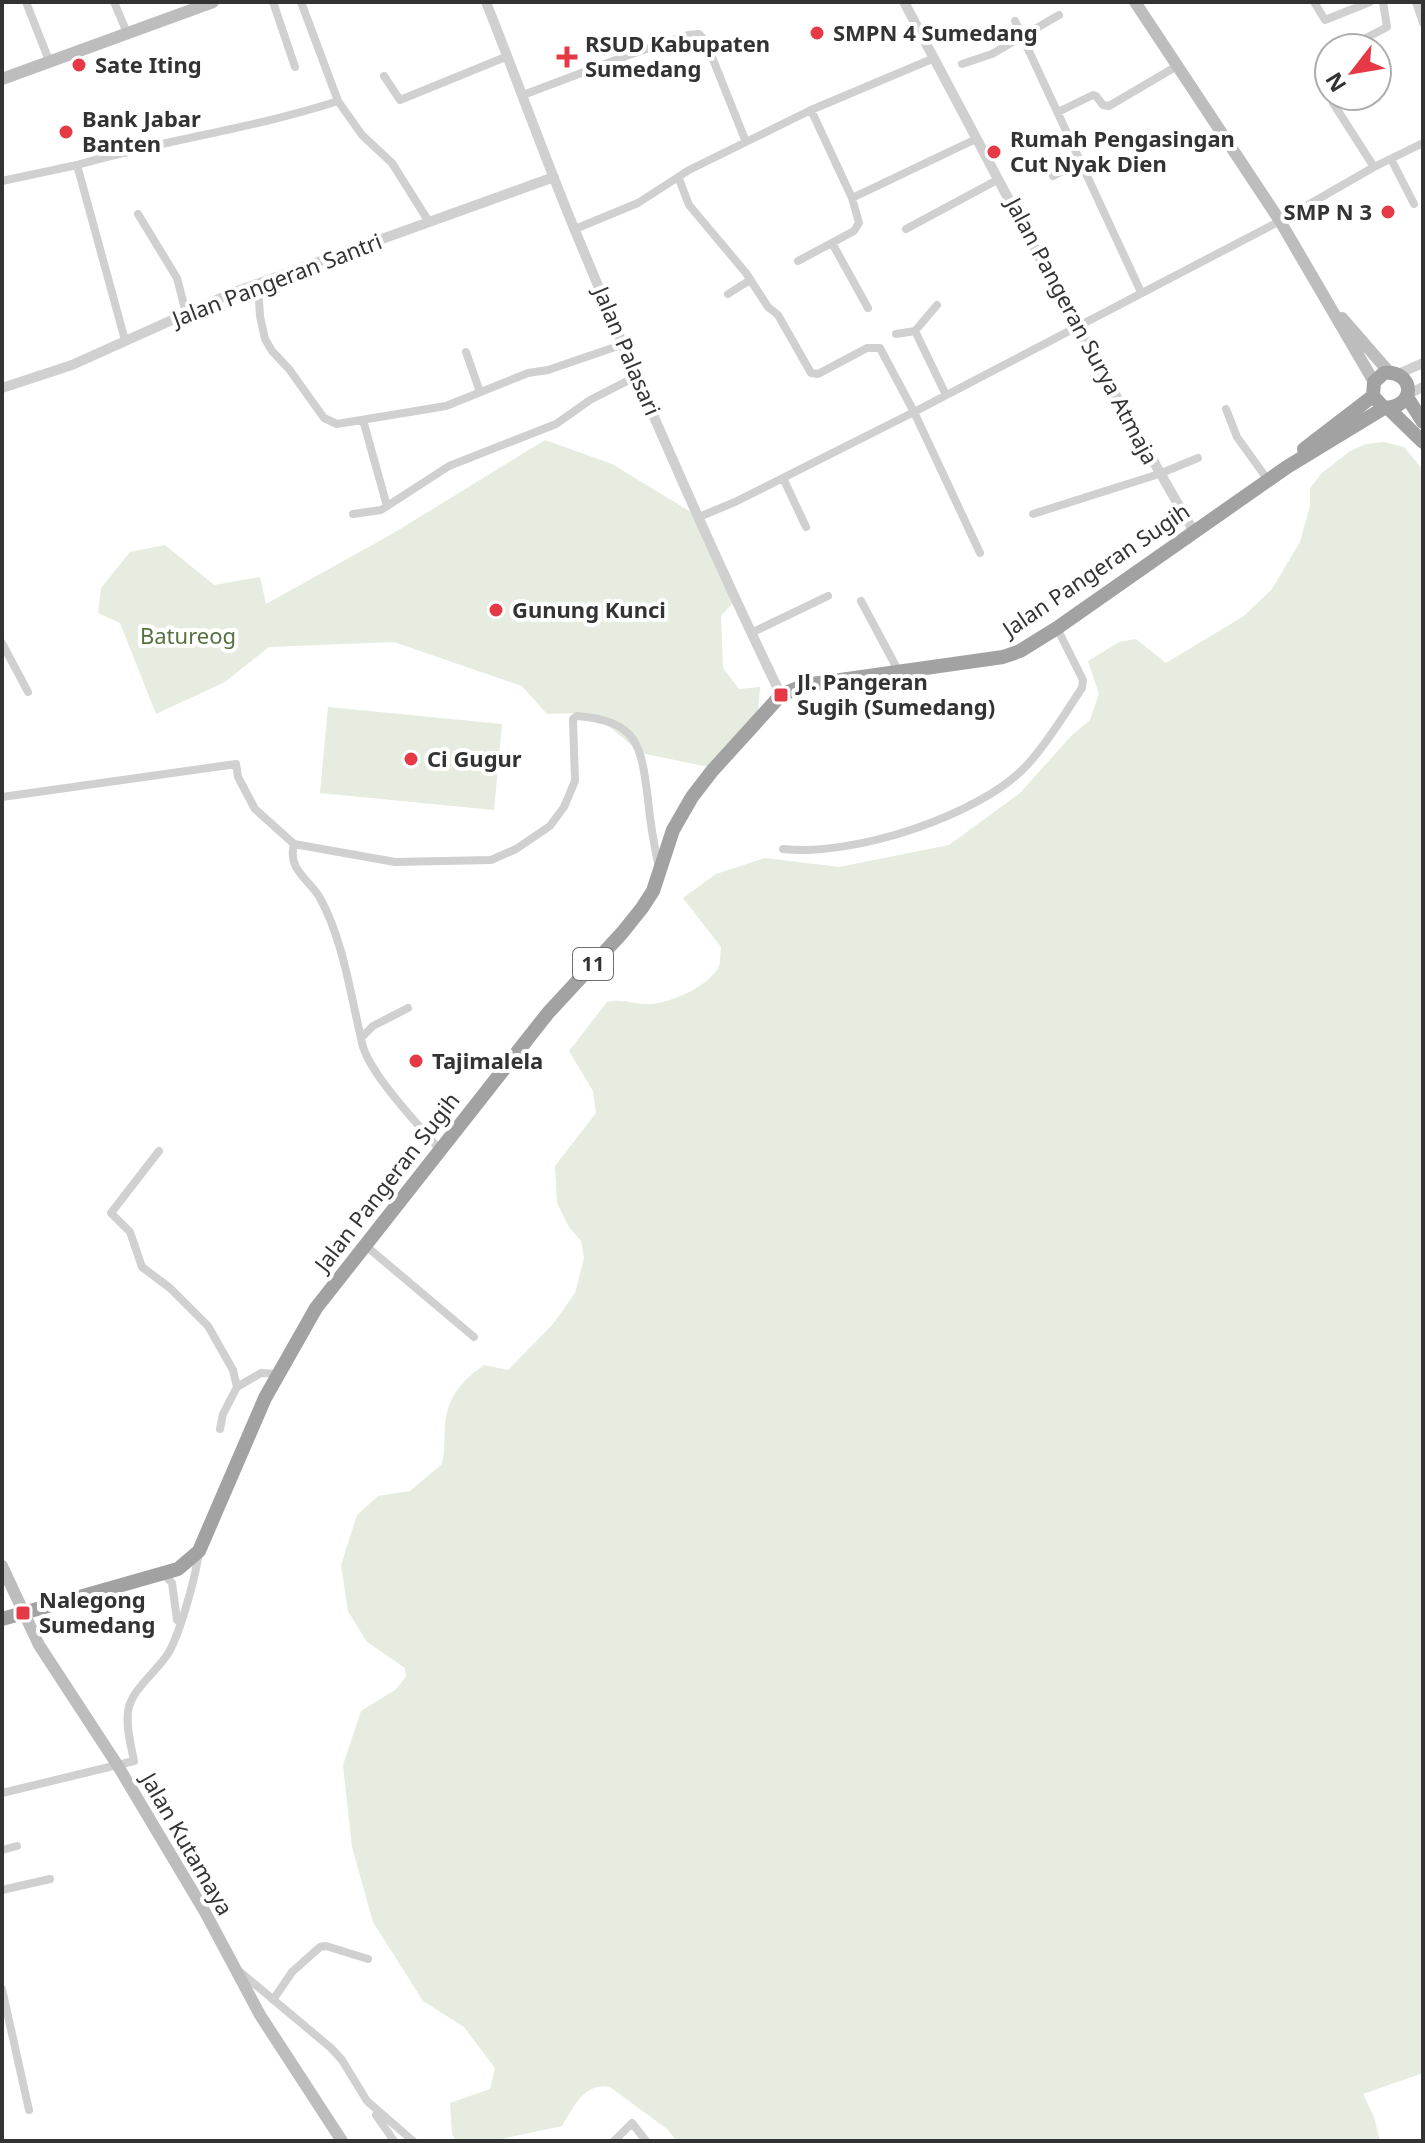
<svg xmlns="http://www.w3.org/2000/svg" width="1425" height="2143" font-family="'Noto Sans',sans-serif">
<style>
.green{fill:#e6ecdf}
.lines{fill:none;stroke-linecap:round;stroke-linejoin:round}
.minor{stroke:#d0d0d0;stroke-width:8}
.tertiary{stroke:#d0d0d0;stroke-width:10}
.secondary{stroke:#bdbdbd;stroke-width:12}
.trunk{stroke:#a2a2a2;stroke-width:14}
.poi-dot{fill:#e63946;stroke:#fff;stroke-width:3}
.labels{text-anchor:middle;stroke-width:8;stroke-linejoin:round;paint-order:stroke}
.shield{fill:#fff;stroke:#707070;stroke-width:2}
.shield-label{font-size:20px;font-weight:bold;fill:#333}
.poi-label{font-size:22px;font-weight:bold;fill:#333;stroke:#fff;text-anchor:start}
.street-label{font-size:22px;fill:#333;stroke:#fff}
.park-label{font-size:22px;fill:#56703f;stroke:#fff}
</style>
<rect width="100%" height="100%" fill="#fff"/>
<path class="green" d="M 545,440 L 612,464 L 699,517 L 735,600 L 721,616 L 723,668 L 739,689 L 760,687 L 757,725 L 718,769 L 641,753 L 605,723 L 577,713 L 547,714 L 522,686 L 394,642 L 269,647 L 225,682 L 156,714 L 120,623 L 98,613 L 101,588 L 130,552 L 165,545 L 214,585 L 260,577 L 266,604 L 392,534 Z
M 1384,442 L 1404,447 L 1423,470 L 1423,2073 L 1363,2094 L 1374,2117 L 1380,2141 L 677,2141 L 667,2129 L 610,2087 C 584,2082 574,2107 562,2126 L 492,2141 L 456,2141 L 452,2134 L 450,2103 L 490,2089 L 495,2068 L 464,2027 L 423,2001 L 373,1922 L 352,1847 L 343,1765 L 361,1711 L 395,1690 L 406,1677 L 405,1668 L 367,1642 L 348,1611 L 341,1565 L 357,1515 L 378,1496 L 410,1491 L 442,1464 C 445,1451 444,1439 445,1426 C 447,1398 461,1381 484,1365 L 508,1370 L 553,1324 L 575,1293 L 584,1258 L 581,1241 L 569,1227 L 557,1203 L 555,1166 L 596,1113 L 593,1091 L 569,1051 L 607,1002 C 623,998 634,1005 650,1004 C 671,1003 710,986 719,966 C 721,960 720,953 721,947 L 683,898 L 716,874 L 765,858 L 839,867 L 949,845 L 1020,793 L 1072,735 L 1090,720 L 1099,694 L 1088,661 L 1119,642 L 1136,639 L 1166,663 L 1244,616 L 1272,589 L 1300,542 L 1310,506 L 1310,488 L 1322,473 L 1350,451 L 1366,444 Z
M 328,707 L 502,724 L 494,810 L 320,793 Z"/>
<g class="lines">
<path class="minor" d="M 26,2 L 50,63
M 114,2 L 128,35
M 273,2 L 295,67
M 1314,2 L 1325,20 L 1370,2
M 1416,2 L 1423,23
M 1015,21 L 1141,292
M 1364,39 L 1387,27 L 1383,2
M 962,64 L 992,54 L 1059,15
M 384,76 L 400,100 L 508,56
M 523,95 L 629,55 L 688,35 L 699,34 L 706,42 L 746,142
M 338,101 L 362,135 L 392,163 L 429,222
M 1333,103 L 1374,167
M 1058,112 L 1093,95 L 1096,96 L 1103,105 L 1109,106 L 1177,66
M 1391,159 L 1414,204
M 77,165 C 163,140 252,129 338,101 L 301,2
M 1053,176 L 1080,162
M 679,179 L 689,205 L 746,273 L 768,307 L 778,315 L 811,373 L 818,374 L 867,348 L 880,348 L 914,412 L 980,553
M 2,181 L 77,165 L 125,340
M 852,198 L 976,139
M 138,214 L 177,278 L 186,313
M 575,229 L 638,203 L 689,170 L 811,110 L 932,59
M 906,229 L 999,179
M 832,243 L 868,308
M 798,261 L 854,231 L 859,223 L 852,198 L 811,110
M 258,284 L 260,316 L 265,339 L 272,351 L 289,369 L 324,418 L 337,424 L 446,406 L 528,373 L 548,370 L 624,344
M 728,294 L 750,280
M 937,305 L 915,331 L 946,395
M 896,334 L 915,331
M 466,352 L 480,392
M 1226,409 L 1237,437 L 1268,480
M 363,420 L 387,506
M 783,478 L 806,527
M 353,514 L 381,510 L 449,466 L 556,424 L 590,400 L 637,376
M 1033,514 L 1159,474 L 1198,458
M 699,517 L 735,502 L 914,412 L 1280,221 L 1374,167 L 1423,143
M 861,601 L 899,672
M 751,633 L 828,596
M 2,643 L 28,692
M 2,797 L 236,764 L 238,777 L 255,809 L 294,844 L 395,862 L 491,860 L 516,849 L 550,826 L 564,807 L 575,781 L 573,719 L 577,716 C 639,721 641,746 648,799 C 650,822 654,845 659,868
M 294,844 C 287,870 309,879 320,898 C 343,940 350,992 361,1038
M 783,849 C 852,857 981,816 1028,764 C 1049,741 1065,713 1082,688 L 1083,680 L 1057,628
M 408,1008 L 373,1026 L 361,1038 C 364,1069 418,1124 440,1150
M 159,1151 L 111,1213 L 130,1232 L 142,1267 L 170,1288 L 208,1326 L 233,1370 L 237,1387 L 261,1373 L 277,1374
M 366,1246 L 474,1337
M 220,1429 L 223,1414 L 237,1387
M 163,1573 L 172,1583 L 177,1620
M 2,1793 L 134,1761 C 131,1745 126,1729 128,1712 C 130,1690 158,1671 169,1652 C 181,1630 196,1576 199,1551
M 2,1850 L 17,1846
M 2,1890 L 50,1879
M 239,1971 L 331,2048 L 342,2060 L 367,2101 L 413,2141
M 2,1989 L 29,2110
M 273,2000 L 292,1972 L 320,1947 L 326,1946 L 368,1959
M 376,2115 L 394,2141
M 614,2141 L 632,2123 L 646,2141"/>
<path class="tertiary" d="M 486,2 C 516,77 543,153 574,228 C 639,385 707,542 781,695
M 904,2 L 1076,326 L 1194,532
M 1398,374 L 1423,363
M 2,388 L 72,365 L 232,293 L 554,177
M 1408,394 L 1423,387"/>
<path class="secondary" d="M 1135,2 L 1280,221 L 1374,382
M 2,79 L 213,2
M 1342,318 L 1389,372
M 2,1566 L 39,1645 L 118,1766 L 205,1912 L 260,2015 L 342,2141"/>
<path class="trunk" d="M 1407,397 L 1423,422
M 1388,408 L 1423,442
M 1304,449 L 1373,396
M 2,1619 L 178,1569 L 199,1551 L 265,1398 L 316,1308 L 548,1013 L 622,933 L 642,908 L 653,891 L 673,830 L 692,797 L 712,771 L 781,695 L 805,685 L 1003,657 L 1020,651 L 1057,628 L 1287,467 L 1384,408 C 1417,408 1415,370 1384,373 L 1374,382 L 1373,396 L 1384,408"/>
</g>
<g class="poi-dot">
<circle cx="817" cy="33" r="8"/>
<path d="M563 45h8v8h8v8h-8v8h-8v-8h-8v-8h8z"/>
<circle cx="79" cy="65" r="8"/>
<circle cx="66" cy="132" r="8"/>
<circle cx="994" cy="152" r="8"/>
<circle cx="1388" cy="212" r="8"/>
<circle cx="496" cy="610" r="8"/>
<rect x="773" y="687" width="16" height="16" rx="4"/>
<circle cx="411" cy="759" r="8"/>
<circle cx="416" cy="1061" r="8"/>
<rect x="15" y="1605" width="16" height="16" rx="4"/>
</g>
<g class="labels">
<rect class="shield" x="573" y="948" width="40" height="32" rx="6"/>
<g class="shield-label">
<text x="593" y="971">11</text>
</g>
<g class="poi-label">
<text x="833" y="41">SMPN 4 Sumedang</text>
<text x="585" y="52">RSUD Kabupaten<tspan x="585" dy="25">Sumedang</tspan></text>
<text x="95" y="73">Sate Iting</text>
<text x="82" y="127">Bank Jabar<tspan x="82" dy="25">Banten</tspan></text>
<text x="1010" y="147">Rumah Pengasingan<tspan x="1010" dy="25">Cut Nyak Dien</tspan></text>
<text x="1372" y="220" text-anchor="end">SMP N 3</text>
<text x="512" y="618">Gunung Kunci</text>
<text x="797" y="690">Jl. Pangeran<tspan x="797" dy="25">Sugih (Sumedang)</tspan></text>
<text x="427" y="767">Ci Gugur</text>
<text x="432" y="1069">Tajimalela</text>
<text x="39" y="1608">Nalegong<tspan x="39" dy="25">Sumedang</tspan></text>
</g>
<g class="street-label">
<text transform="translate(277 280) rotate(-21)" y="8">Jalan Pangeran Santri</text>
<text transform="translate(1082 331) rotate(62)" y="8">Jalan Pangeran Surya Atmaja</text>
<text transform="translate(627 351) rotate(67)" y="8">Jalan Palasari</text>
<text transform="translate(1096 570) rotate(-34)" y="8">Jalan Pangeran Sugih</text>
<text transform="translate(387 1182) rotate(-52)" y="8">Jalan Pangeran Sugih</text>
<text transform="translate(187 1844) rotate(60)" y="8">Jalan Kutamaya</text>
</g>
<g class="park-label">
<text x="188" y="644">Batureog</text>
</g>
</g>
<rect width="1425" height="2143" fill="none" stroke="#333333" stroke-width="8"/>
<g transform="translate(1353 72) rotate(239)"><circle r="38" fill="#ffffff" stroke="#adadad" stroke-width="2"/>
<path d="M0-6L14 30L0 20L-14 30Z" fill="#e63946"/>
<text y="-12" font-size="22" font-weight="bold" text-anchor="middle" fill="#333333">N</text>
</g>
</svg>
